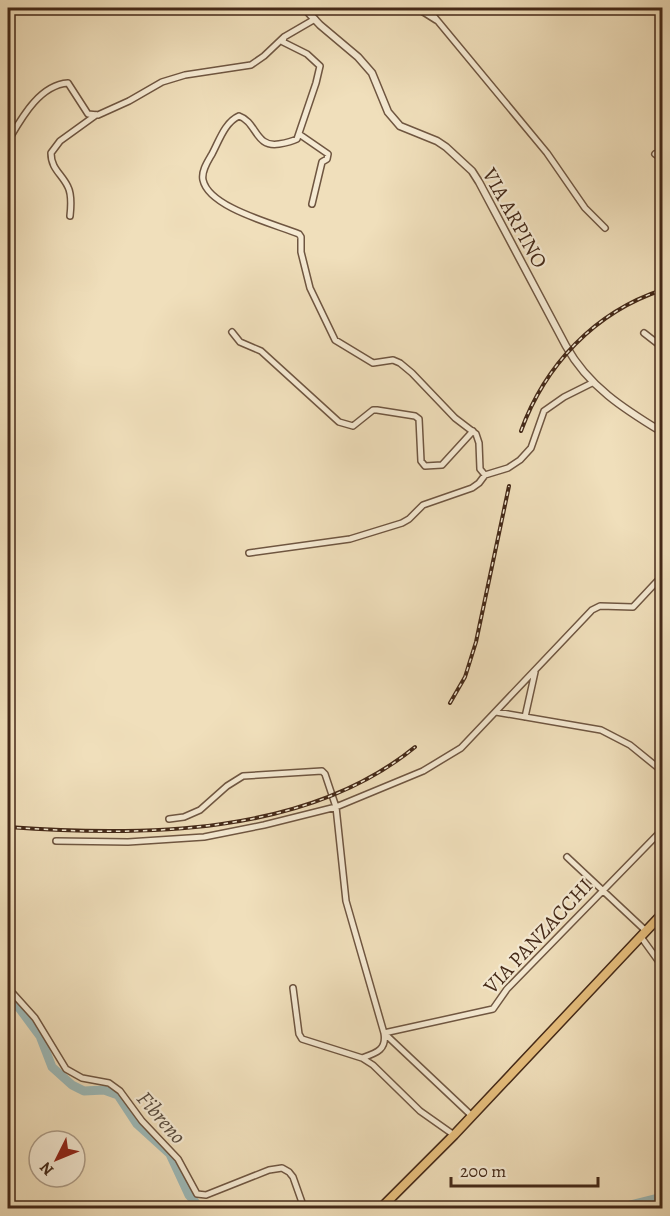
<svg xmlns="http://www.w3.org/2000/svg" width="670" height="1216" font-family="Alegreya,serif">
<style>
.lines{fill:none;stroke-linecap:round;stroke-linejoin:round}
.river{stroke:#9dbab9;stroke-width:9}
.minor-casing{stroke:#6f5641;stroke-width:8}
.tertiary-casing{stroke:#6f5641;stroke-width:9}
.primary-casing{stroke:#442918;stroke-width:11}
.minor{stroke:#f5ead3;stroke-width:5}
.tertiary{stroke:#f5ead3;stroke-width:6}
.primary{stroke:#e8c07e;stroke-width:8}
.rail-casing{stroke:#442918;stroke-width:4}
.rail{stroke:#f5ead3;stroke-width:1.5;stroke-dasharray:4.5;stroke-linecap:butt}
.labels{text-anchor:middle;stroke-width:4.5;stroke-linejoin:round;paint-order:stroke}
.street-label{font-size:21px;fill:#442918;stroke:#f5ead3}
.water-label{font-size:22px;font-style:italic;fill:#5a4d40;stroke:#f5ead3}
</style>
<rect width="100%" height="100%" fill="#f0dfbb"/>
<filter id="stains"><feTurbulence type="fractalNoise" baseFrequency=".00333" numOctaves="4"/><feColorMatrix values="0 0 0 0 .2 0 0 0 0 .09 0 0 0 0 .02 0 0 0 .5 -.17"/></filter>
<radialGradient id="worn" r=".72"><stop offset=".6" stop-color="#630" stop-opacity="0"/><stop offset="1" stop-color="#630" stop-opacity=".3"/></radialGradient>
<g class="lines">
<path class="river" d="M 8,998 L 20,1009 L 40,1036 L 52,1067 L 72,1085 L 84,1091 L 104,1090 L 118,1095 L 137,1124 L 170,1154 L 189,1195 L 200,1208
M 618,1208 L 662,1197"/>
<g class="minor-casing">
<path id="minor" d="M 417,8 L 436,20
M 427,8 L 547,153 L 585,208 L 605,228
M 315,19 L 284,37 L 283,42 L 307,54 L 320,66 L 316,83 L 297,139 C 291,142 285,143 279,144 C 255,148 257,122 239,116 C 225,122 219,141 212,154 C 208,161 201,171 203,180 C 209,208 275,224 299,234 L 301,237 L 301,252 L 310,288 L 335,340 L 373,363 L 393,360 L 400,363 L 412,373 L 455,418 L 476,434 L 479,443 L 480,469 L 485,475
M 299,134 L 328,154 L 327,159 L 322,162 L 312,204
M 8,141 C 21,119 39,85 68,83 L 88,114 L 98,115 L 129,101 L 162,82 L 185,75 L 251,65 L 264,56 L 284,37
M 655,154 L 662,159
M 70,216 C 71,207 72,195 68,187 C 62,174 51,169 51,153 L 60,141 L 96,115
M 232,332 L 240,342 L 261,351 L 339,422 L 353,426 L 373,410 L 377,410 L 415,416 L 419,419 L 421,461 L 425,466 L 442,465 L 473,431
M 644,333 L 662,347
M 249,553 L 350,539 L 402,523 L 409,519 L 423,505 L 472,488 L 479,483 L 485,475 L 508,468 L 520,460 L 531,448 L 544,411 L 564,397 L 592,383
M 496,712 L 601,730 L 630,745 L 662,771
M 525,717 L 535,672
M 56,841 L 128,842 L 204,837 L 264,825 L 336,807 L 325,774 L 322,771 L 243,776 L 227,786 L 200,810 L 184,817 L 169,819
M 567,857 L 646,931
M 641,937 L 662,966
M 8,988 L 35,1018 L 66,1069 L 82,1078 L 109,1083 L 120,1091 L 142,1121 L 178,1159 L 197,1194 L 206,1195 L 269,1170 L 282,1168 L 289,1172 L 293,1177 L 304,1208
M 293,988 L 299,1034 L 302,1039 L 362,1058 L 373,1065 L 420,1111 L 454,1135
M 362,1058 C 376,1053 387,1050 384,1033 L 493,1009 L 507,989 L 662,830
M 472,1116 L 384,1033 L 346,901 L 336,807 L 423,771 L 461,748 L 592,610 L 600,606 L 633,607 L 662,576"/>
</g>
<g class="tertiary-casing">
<path id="tertiary" d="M 304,8 L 320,25 L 358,57 L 372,73 L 388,112 L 400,126 L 437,141 L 446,147 L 472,171 L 479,182 L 566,346 C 588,386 624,409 662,432"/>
</g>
<g class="primary-casing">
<path id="primary" d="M 381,1208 L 454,1135 L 662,914"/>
</g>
<use href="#minor" class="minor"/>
<use href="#tertiary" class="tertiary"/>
<use href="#primary" class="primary"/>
<g class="rail-casing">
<path id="rail" d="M 521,431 C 545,365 595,312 662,290
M 450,703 L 465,677 L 476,642 L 509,486
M 8,827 C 141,837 306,836 415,747"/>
</g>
<use href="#rail" class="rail"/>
</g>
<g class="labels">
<g class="street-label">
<text transform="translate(515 218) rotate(61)" y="7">VIA ARPINO</text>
<text transform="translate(538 936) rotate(-47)" y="7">VIA PANZACCHI</text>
</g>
<g class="water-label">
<text transform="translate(162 1117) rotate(49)" y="8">Fibreno</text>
</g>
</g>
<rect width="670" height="1216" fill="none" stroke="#f0dfbb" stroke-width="30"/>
<rect x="9" y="9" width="652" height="1198" fill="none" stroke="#442918" stroke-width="3"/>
<rect x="15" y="15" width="640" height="1186" fill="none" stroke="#442918" stroke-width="1.5"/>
<g transform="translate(57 1159) rotate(227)"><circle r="28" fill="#f5ead3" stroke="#ae9d88" stroke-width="1.5"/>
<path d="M0-4.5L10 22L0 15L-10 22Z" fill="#8f2418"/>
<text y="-9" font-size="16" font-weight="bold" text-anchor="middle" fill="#442918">N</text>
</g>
<path d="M451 1177v9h147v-9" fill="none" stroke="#442918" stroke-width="3"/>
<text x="460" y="1177" font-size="18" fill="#442918" stroke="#f5ead3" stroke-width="4.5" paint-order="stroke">200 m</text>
<rect width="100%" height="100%" filter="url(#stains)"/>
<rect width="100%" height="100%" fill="url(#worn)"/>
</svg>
